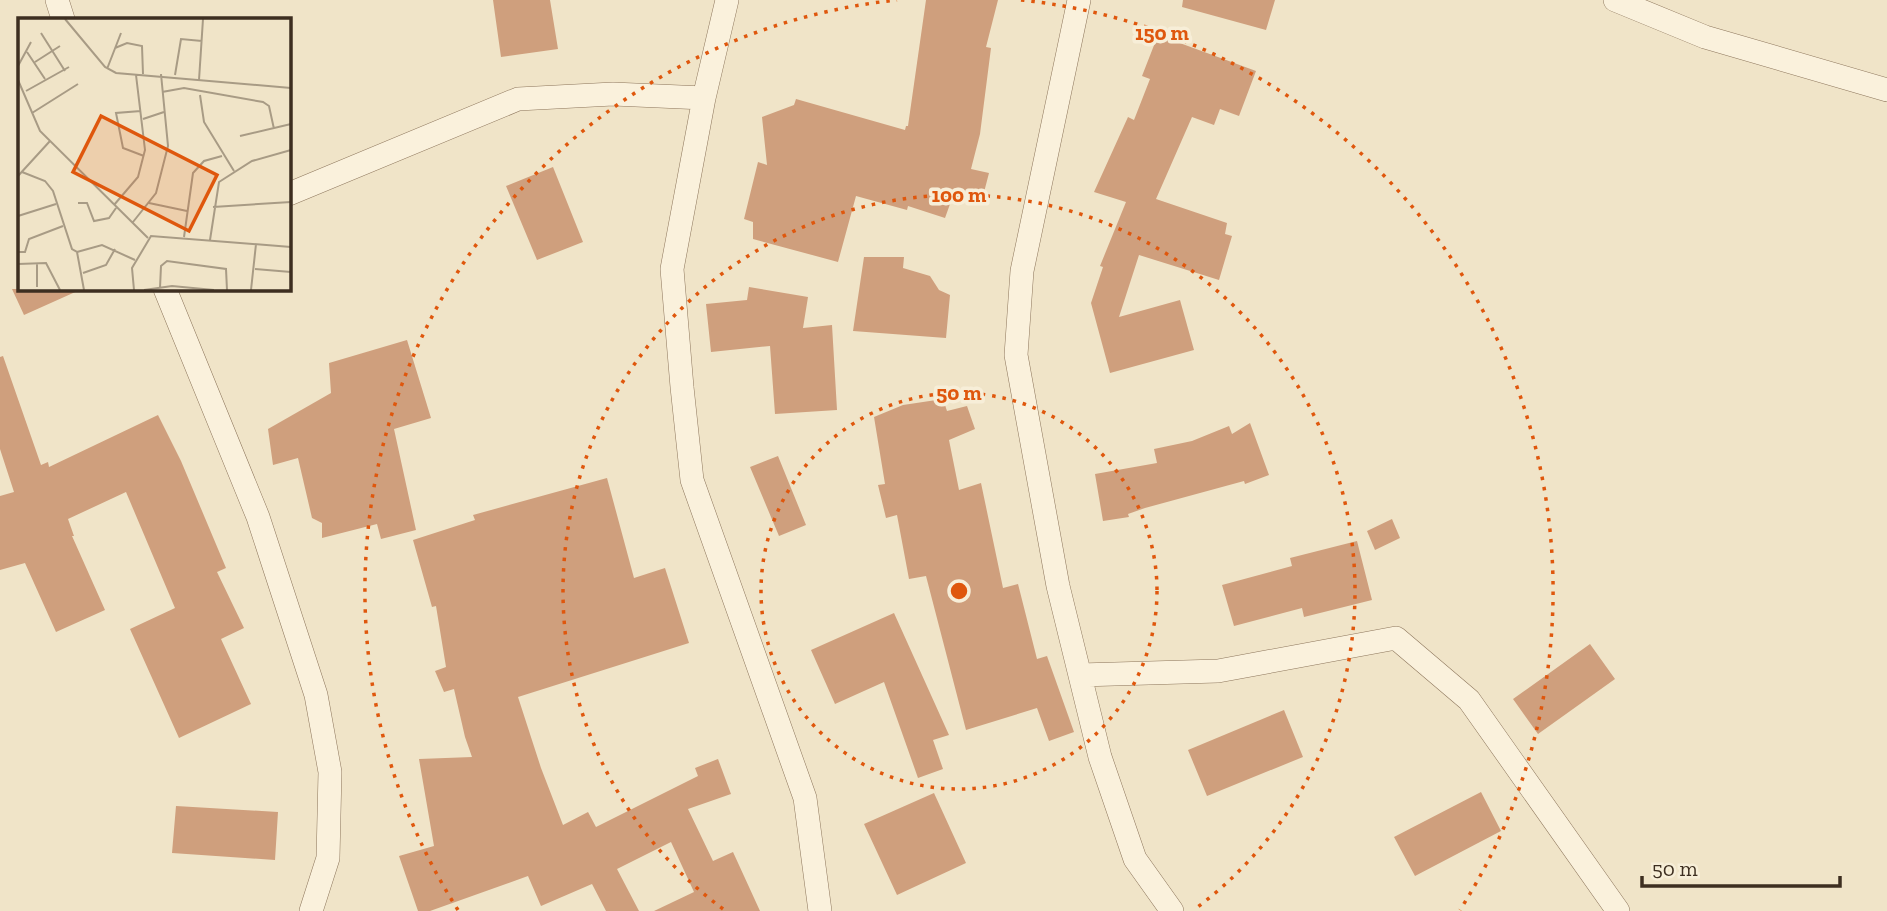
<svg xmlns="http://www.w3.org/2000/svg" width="1887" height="911" font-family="'Zilla Slab',serif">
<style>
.building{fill:#cf9f7d}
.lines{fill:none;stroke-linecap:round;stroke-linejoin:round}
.minor-casing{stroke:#8d765c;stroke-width:24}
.minor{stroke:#faf1dc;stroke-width:23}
.ring{fill:none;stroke:#df570d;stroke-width:3.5;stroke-dasharray:3.5 7}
.inset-road{fill:none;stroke:#a89b85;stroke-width:2}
.view{fill:#df570d;fill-opacity:0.15;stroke:#df570d;stroke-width:3.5}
.inset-edge{fill:none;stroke:#3d2e20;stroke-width:3.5}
.centre{fill:#df570d;stroke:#f7eed8;stroke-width:3.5}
.ring-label{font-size:21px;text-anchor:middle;font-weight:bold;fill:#df570d;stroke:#f7eed8;stroke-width:7;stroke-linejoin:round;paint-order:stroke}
</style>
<rect width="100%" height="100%" fill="#f0e4c8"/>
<path class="building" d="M 493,0 L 550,0 L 558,49 L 501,57 Z
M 926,0 L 998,0 L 986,47 L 991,48 L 980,134 L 971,169 L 989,173 L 982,200 L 954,193 L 945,218 L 908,206 L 907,210 L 856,196 L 838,262 L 753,239 L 753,222 L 744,219 L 758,162 L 767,165 L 762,117 L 794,105 L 796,99 L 905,130 L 906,126 L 908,126 Z
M 1183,0 L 1275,0 L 1266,30 L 1182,7 Z
M 1158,35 L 1256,71 L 1239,116 L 1220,109 L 1214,125 L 1192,117 L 1156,199 L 1227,223 L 1225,234 L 1232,236 L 1219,280 L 1139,255 L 1119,317 L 1180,300 L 1194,350 L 1110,373 L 1091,303 L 1103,267 L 1100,266 L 1126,202 L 1094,192 L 1128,117 L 1134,120 L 1150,79 L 1142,76 Z
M 553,167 L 583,242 L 537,260 L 506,186 Z
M 864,257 L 904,257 L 903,268 L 930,276 L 939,290 L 950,295 L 946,338 L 853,331 Z
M 749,287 L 808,297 L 803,328 L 832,325 L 837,410 L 775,414 L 770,346 L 711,352 L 706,304 L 747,300 Z
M 12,289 L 82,289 L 24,315 Z
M 407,340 L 431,418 L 394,429 L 416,530 L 381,539 L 377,524 L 322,538 L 322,523 L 312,518 L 298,458 L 273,465 L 268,429 L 331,393 L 329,363 Z
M 3,356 L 41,465 L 48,462 L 49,467 L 158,415 L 181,461 L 226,568 L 217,572 L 244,628 L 221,639 L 251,704 L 179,738 L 130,629 L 175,608 L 126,492 L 68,519 L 74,536 L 72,536 L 105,610 L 56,632 L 25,563 L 0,570 L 0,496 L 14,492 L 0,449 L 0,357 Z
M 943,399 L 947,411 L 967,406 L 975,429 L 949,440 L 959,490 L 981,483 L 1003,588 L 1018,584 L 1037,659 L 1047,656 L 1074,732 L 1049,741 L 1037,708 L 966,730 L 926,576 L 909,579 L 897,515 L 886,518 L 878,485 L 885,484 L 874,417 L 903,405 Z
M 1250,423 L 1269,475 L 1245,484 L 1244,481 L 1145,508 L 1128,514 L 1129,517 L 1103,521 L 1095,474 L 1157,463 L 1154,449 L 1192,441 L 1229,426 L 1232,434 Z
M 778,456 L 806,525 L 779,536 L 750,467 Z
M 607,478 L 634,578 L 665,568 L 689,643 L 518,697 L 541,768 L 563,825 L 588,812 L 596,827 L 698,776 L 695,768 L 718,759 L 731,794 L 688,809 L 713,861 L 733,852 L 760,911 L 654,911 L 694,892 L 671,842 L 617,869 L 639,911 L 606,911 L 592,884 L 541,906 L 528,876 L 430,911 L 418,911 L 399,856 L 434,846 L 419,759 L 472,757 L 465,737 L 454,689 L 444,692 L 435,671 L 446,667 L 436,606 L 432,607 L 413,540 L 475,520 L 473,515 Z
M 1392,519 L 1400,538 L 1375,550 L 1367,531 Z
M 1357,541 L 1372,600 L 1304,617 L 1302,608 L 1234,626 L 1222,585 L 1292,566 L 1290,558 Z
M 894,613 L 949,735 L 933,740 L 943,769 L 918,778 L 884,682 L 835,704 L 811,650 Z
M 1590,644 L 1615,679 L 1538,734 L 1513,699 Z
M 1284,710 L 1303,757 L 1207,796 L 1188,750 Z
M 1481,792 L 1501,831 L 1415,876 L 1394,837 Z
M 934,793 L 966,863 L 897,895 L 864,824 Z
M 176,806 L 278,812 L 275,860 L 172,853 Z"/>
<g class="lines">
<g class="minor-casing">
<path id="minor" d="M 57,0 L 63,19
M 727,0 L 704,98 L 672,269 L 682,387 L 692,480 L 805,798 L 820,911
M 1079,0 L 1022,271 L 1016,355 L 1058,586 L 1100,757 L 1135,859 L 1172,911
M 1615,0 L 1705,37 L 1887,90
M 289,194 L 518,99 L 613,94 L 704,98
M 165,289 L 258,517 L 316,695 L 330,772 L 328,858 L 311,911
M 1080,675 L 1218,671 L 1396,638 L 1469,700 L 1618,911"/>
</g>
<use href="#minor" class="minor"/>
</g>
<g class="ring">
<circle cx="959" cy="591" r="198"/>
<path d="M723 909A396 396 0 1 1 1195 909"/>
<path d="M458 910A594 594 0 0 1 897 0M1021 0A594 594 0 0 1 1460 910"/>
</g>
<g transform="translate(18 18)">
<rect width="273" height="273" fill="#f0e4c8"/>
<path class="inset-road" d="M 47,1 L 87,49 L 98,55 L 273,70M 23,15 L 47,53M 97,30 L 109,25 L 124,28 L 125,56M 9,34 L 27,61M 17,44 L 42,28M 0,48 L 13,24M 89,51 L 103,15M 157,57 L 163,21 L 184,23M 0,62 L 22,113 L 130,220M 181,62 L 185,1M 8,73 L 51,49M 144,74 L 166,70 L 245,84 L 251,88 L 256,111M 182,77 L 186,104 L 216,153M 123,93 L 98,95 L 105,130 L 126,138M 14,95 L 60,66M 125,101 L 146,94M 222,118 L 273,106M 4,154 L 27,163 L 35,173 L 54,231 L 59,234 L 66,272M 0,158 L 32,123M 60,185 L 69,185 L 76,203 L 91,200 L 98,190M 131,185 L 169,193M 96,187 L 120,159 L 127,132 L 118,57M 195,189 L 273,184M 0,198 L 38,186M 115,204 L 138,175 L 150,128 L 143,56M 166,219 L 175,155 L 186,143 L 204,138M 192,222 L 201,164 L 234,143 L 273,132M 0,234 L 7,234 L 11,221 L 45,208M 59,234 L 84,227 L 117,242M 0,246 L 28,245 L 42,272M 19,246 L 19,269M 237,251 L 273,254M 65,255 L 88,247 L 97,231M 142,270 L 143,248 L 149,243 L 208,251 L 209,272M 116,272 L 114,250 L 133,218 L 273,229M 126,272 L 154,268 L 196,272M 233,272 L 238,226"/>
<path class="view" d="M 83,98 L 199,157 L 171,213 L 55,154 Z"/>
<rect width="273" height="273" class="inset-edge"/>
</g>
<circle cx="959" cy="591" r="10" class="centre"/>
<g class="ring-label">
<text x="1162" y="40">150 m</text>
<text x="959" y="202">100 m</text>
<text x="959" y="400">50 m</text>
</g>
<path d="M1642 876v10h198v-10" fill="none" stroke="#3d2e20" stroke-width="3.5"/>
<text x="1652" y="876" font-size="21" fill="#3d2e20" stroke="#f7eed8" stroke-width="5" paint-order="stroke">50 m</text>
</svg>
